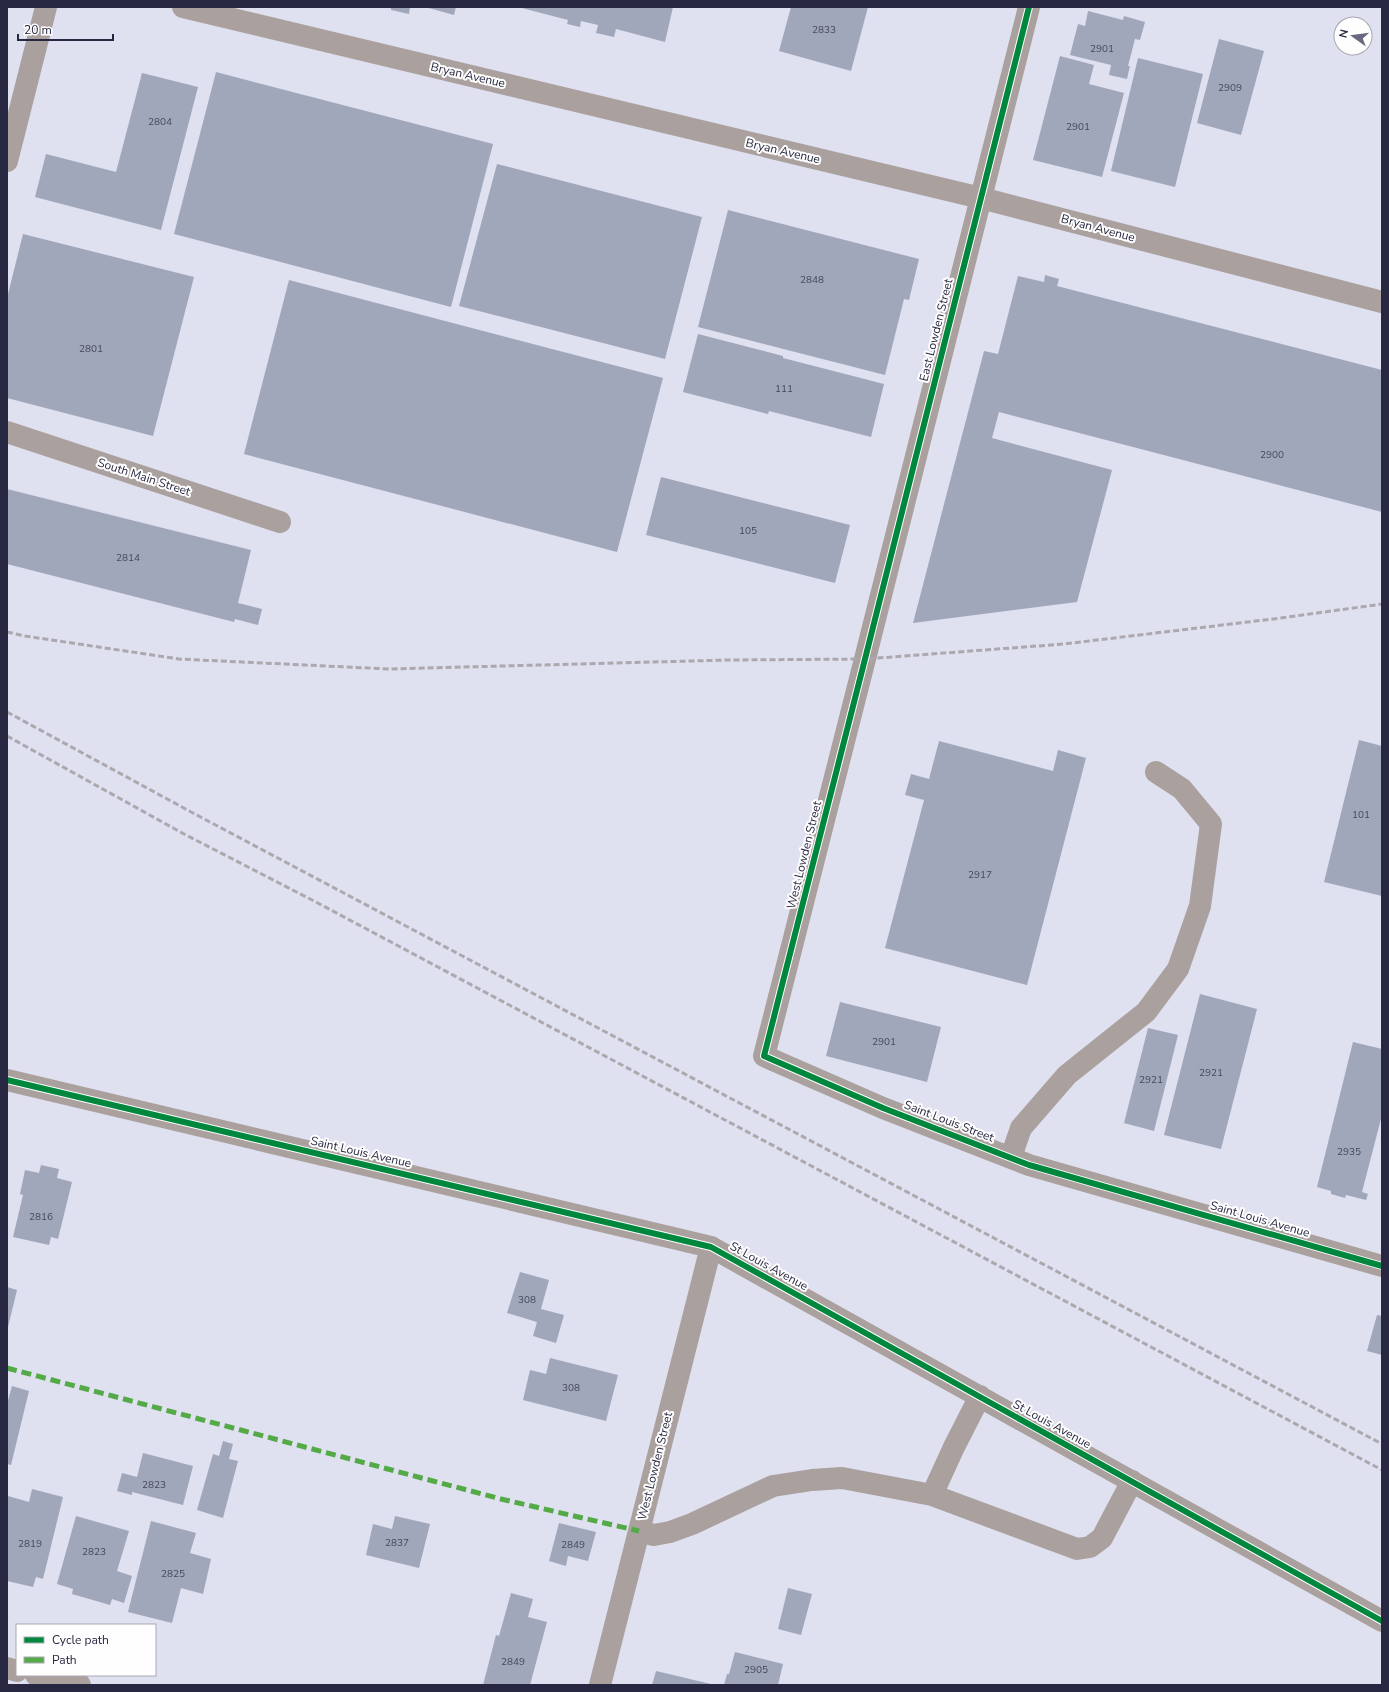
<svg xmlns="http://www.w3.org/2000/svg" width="1389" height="1692" font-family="'Nunito Sans',sans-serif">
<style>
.building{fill:#a1a7ba}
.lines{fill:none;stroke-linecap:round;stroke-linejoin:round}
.minor{stroke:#aaa09e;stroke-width:22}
.rail{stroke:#aca8ae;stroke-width:3;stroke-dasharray:6 3;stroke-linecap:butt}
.quiet{stroke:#53aa46;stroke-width:5;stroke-dasharray:10 5;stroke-linecap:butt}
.cycleway-casing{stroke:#fefefe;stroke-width:8}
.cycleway{stroke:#00873e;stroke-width:6}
.labels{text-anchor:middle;stroke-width:4;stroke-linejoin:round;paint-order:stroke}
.number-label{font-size:10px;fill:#46475f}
.street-label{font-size:12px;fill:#282741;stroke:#fefefe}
</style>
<rect width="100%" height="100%" fill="#dfe0f0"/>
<path class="building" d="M 391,7 L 410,7 L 409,14 L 391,10 Z
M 425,7 L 456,7 L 454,15 Z
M 518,7 L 673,7 L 665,42 L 616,29 L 614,37 L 596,33 L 598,25 L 581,21 L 580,27 L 567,24 L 568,20 Z
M 791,7 L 868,7 L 851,71 L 779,51 Z
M 1088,11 L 1123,20 L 1124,16 L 1145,22 L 1140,40 L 1135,39 L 1128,66 L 1130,66 L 1127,79 L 1109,75 L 1111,65 L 1070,55 L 1078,24 L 1085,26 Z
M 1219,39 L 1264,51 L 1241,135 L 1197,123 Z
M 1060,56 L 1094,65 L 1089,84 L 1124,93 L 1102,177 L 1033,160 Z
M 1138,58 L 1203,74 L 1175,187 L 1111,171 Z
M 216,72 L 493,144 L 451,307 L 174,234 Z
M 142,73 L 198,87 L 161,230 L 35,197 L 46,154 L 116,172 Z
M 497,164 L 702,217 L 665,359 L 459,306 Z
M 728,210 L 919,259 L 909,300 L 904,299 L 885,375 L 698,327 Z
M 23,234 L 194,277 L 153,436 L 7,398 L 7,298 Z
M 1045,275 L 1059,279 L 1057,286 L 1382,370 L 1382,512 L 999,412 L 992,438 L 1112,470 L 1077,602 L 913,623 L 984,351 L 998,354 L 1018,276 L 1044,282 Z
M 289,280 L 663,378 L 617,552 L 244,454 Z
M 698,334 L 783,356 L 783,358 L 884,384 L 871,437 L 769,411 L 768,414 L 683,392 Z
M 661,477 L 850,525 L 835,583 L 646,535 Z
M 7,489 L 251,550 L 238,603 L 262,609 L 258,625 L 235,619 L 234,622 L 7,564 Z
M 1359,740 L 1382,746 L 1382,896 L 1324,882 Z
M 939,741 L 1053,771 L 1058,750 L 1086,758 L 1027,985 L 885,948 L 924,800 L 905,795 L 911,774 L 929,779 Z
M 1200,994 L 1257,1009 L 1221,1149 L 1164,1135 Z
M 840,1002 L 941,1027 L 927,1082 L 826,1056 Z
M 1148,1028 L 1178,1035 L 1154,1131 L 1124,1123 Z
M 1353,1042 L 1382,1049 L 1382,1115 L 1362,1192 L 1368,1194 L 1366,1200 L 1346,1195 L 1345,1198 L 1331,1194 L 1331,1191 L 1317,1187 Z
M 41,1165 L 59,1169 L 57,1178 L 72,1182 L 58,1239 L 51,1237 L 49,1245 L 13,1237 L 23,1195 L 20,1194 L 25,1170 L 39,1173 Z
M 520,1272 L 549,1280 L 541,1309 L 564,1315 L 556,1343 L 533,1336 L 537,1322 L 507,1313 Z
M 7,1287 L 17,1290 L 8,1327 L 7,1327 Z
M 1377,1315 L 1382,1316 L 1382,1355 L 1367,1351 Z
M 550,1358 L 618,1375 L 606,1421 L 523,1400 L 530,1370 L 546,1374 Z
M 12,1386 L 29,1391 L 11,1465 L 7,1464 L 7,1404 Z
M 223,1441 L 233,1444 L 229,1459 L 238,1461 L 223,1518 L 197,1510 L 213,1454 L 219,1456 Z
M 143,1453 L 193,1466 L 183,1505 L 132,1492 L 132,1495 L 117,1491 L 122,1473 L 137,1477 Z
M 32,1489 L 63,1497 L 43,1579 L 36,1577 L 33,1587 L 7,1581 L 7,1502 L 8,1496 L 29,1502 Z
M 76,1516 L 129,1531 L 117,1571 L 132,1576 L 124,1603 L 112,1599 L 110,1605 L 72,1594 L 73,1589 L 57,1584 Z
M 395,1516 L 430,1524 L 419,1568 L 366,1555 L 373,1524 L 392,1529 Z
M 151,1521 L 196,1533 L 190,1553 L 211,1559 L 203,1594 L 181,1588 L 172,1623 L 128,1612 Z
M 559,1523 L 596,1532 L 588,1561 L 568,1556 L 566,1566 L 549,1561 Z
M 788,1588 L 812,1594 L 801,1635 L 778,1629 Z
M 511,1593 L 533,1599 L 528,1617 L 547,1622 L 530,1685 L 483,1685 L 496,1635 L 499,1636 Z
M 735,1652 L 783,1664 L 778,1685 L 724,1685 L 727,1674 L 729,1674 Z
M 656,1671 L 711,1684 L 711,1685 L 652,1685 Z"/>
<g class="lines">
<path class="minor" d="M 183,7 L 981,198 L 1382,302
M 1029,7 L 865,659 L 764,1056 L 883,1108 L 1029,1165 L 1382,1266
M 7,161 L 46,7
M 7,432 L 280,522
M 7,1080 L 711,1247 L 1382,1621
M 1011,1157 L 1021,1128 L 1067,1075 L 1146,1012 L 1178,969 L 1200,906 L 1211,824 L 1182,789 L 1156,772
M 932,1495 L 1077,1549 L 1090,1547 L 1102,1538 L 1132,1481
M 639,1531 L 654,1535 L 670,1532 L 692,1524 L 773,1486 L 812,1480 L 842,1478 L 932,1495 L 954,1447 L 980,1396
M 7,1668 L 17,1671
M 36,1675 L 80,1685
M 600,1685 L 711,1247"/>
<path class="rail" d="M 7,632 L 25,636 L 179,659 L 389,669 L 729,660 L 865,659 L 1064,644 L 1281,618 L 1382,604
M 7,712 L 193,813 L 1382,1444
M 7,736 L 184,834 L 314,901 L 1382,1470"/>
<path class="quiet" d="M 7,1368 L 501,1499 L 639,1531"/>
<g class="cycleway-casing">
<path id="cycleway" d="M 1029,7 L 865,659 L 764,1056 L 883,1108 L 1029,1165 L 1382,1266
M 7,1080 L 711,1247 L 1382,1621"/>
</g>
<use href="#cycleway" class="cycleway"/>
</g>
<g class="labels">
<g class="number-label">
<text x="824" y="33">2833</text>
<text x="1102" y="52">2901</text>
<text x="1230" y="91">2909</text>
<text x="160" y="125">2804</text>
<text x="1078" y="130">2901</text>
<text x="812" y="283">2848</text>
<text x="91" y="352">2801</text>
<text x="784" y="392">111</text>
<text x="1272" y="458">2900</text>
<text x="748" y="534">105</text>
<text x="128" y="561">2814</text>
<text x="1361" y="818">101</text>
<text x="980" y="878">2917</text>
<text x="884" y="1045">2901</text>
<text x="1211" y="1076">2921</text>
<text x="1151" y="1083">2921</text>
<text x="1349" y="1155">2935</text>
<text x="41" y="1220">2816</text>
<text x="527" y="1303">308</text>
<text x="571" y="1391">308</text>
<text x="154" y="1488">2823</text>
<text x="397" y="1546">2837</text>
<text x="30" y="1547">2819</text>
<text x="573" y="1548">2849</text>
<text x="94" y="1555">2823</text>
<text x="173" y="1577">2825</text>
<text x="513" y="1665">2849</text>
<text x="756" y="1673">2905</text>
</g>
<g class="street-label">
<text transform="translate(468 75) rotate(13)" y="4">Bryan Avenue</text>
<text transform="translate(783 151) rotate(13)" y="4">Bryan Avenue</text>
<text transform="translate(1098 228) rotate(15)" y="4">Bryan Avenue</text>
<text transform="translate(936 330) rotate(-76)" y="4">East Lowden Street</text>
<text transform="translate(144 477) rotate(18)" y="4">South Main Street</text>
<text transform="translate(804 855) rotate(-76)" y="4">West Lowden Street</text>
<text transform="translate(949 1121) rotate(21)" y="4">Saint Louis Street</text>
<text transform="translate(361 1152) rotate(13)" y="4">Saint Louis Avenue</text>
<text transform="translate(1260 1219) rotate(16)" y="4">Saint Louis Avenue</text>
<text transform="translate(769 1266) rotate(29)" y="4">St Louis Avenue</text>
<text transform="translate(1052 1424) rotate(29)" y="4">St Louis Avenue</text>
<text transform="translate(655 1466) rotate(-76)" y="4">West Lowden Street</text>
</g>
</g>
<rect width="1389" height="1692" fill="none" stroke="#282741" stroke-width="16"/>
<rect x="16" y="1624" width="140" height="52" fill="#fefefe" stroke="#a8a8b2"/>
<rect x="24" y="1637" width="20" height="6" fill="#00873e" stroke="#a8a8b2"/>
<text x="52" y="1644" font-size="12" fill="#282741">Cycle path</text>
<rect x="24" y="1657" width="20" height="6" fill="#53aa46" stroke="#a8a8b2"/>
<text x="52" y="1664" font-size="12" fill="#282741">Path</text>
<g transform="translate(1353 36) rotate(284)"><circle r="19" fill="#fefefe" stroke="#a8a8b2"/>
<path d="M0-3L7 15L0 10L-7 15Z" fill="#68687e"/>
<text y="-6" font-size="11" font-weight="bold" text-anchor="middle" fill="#282741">N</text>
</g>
<path d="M18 34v6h95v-6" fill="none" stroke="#282741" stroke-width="2"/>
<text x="24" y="34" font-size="12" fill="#282741" stroke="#fefefe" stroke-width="3" paint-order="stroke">20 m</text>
</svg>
